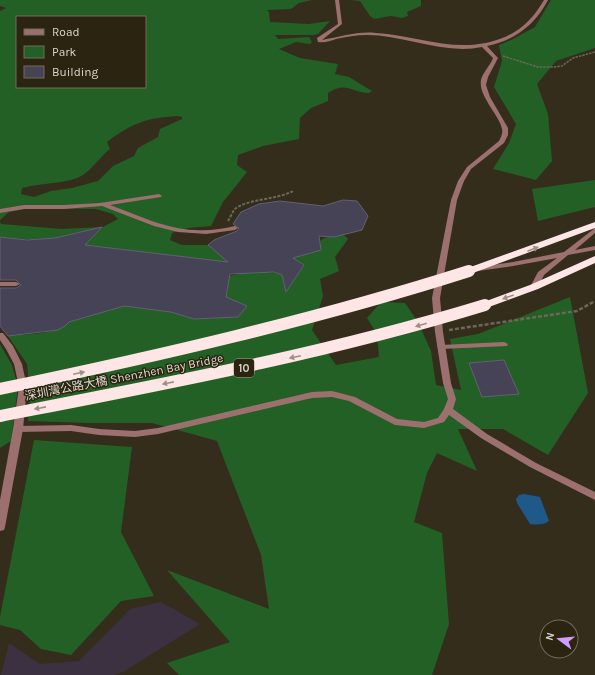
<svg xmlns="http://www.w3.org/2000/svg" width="595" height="675" font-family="Karla,'Noto Sans SC',sans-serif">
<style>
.industrial{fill:#3b3140}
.green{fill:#236025;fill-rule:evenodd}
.water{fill:#1f5989}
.building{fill:#464357;stroke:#636074}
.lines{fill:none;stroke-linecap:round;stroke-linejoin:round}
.path-far2{stroke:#6d6757;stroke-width:1.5;stroke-dasharray:2.5 1;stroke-linecap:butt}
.path-far1{stroke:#6d6757;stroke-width:2;stroke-dasharray:3 1.5;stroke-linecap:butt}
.path{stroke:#6d6757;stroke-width:2.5;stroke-dasharray:4 2;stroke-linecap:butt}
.service{fill:#9c706f;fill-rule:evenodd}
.minor{fill:#9c706f;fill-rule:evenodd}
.tertiary{fill:#9c706f;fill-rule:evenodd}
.motorway{fill:#fde6e5;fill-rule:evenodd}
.motorway-bridge{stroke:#fde6e5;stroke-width:12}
.oneway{fill:#9e8f86}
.labels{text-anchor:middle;stroke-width:3;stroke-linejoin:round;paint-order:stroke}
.shield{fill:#2a2411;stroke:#a6a194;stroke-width:1}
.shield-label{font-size:11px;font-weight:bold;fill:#dbd7cc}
.street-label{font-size:12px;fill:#dbd7cc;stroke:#2a2411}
</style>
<rect width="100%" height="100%" fill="#342d1b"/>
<path class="industrial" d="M 161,602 L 200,624 L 123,672 L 114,675 L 1,675 L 9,643 L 40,664 L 79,661 L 130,609 Z"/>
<path class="green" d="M 0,0 L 312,0 L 299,3 L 291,9 L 267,10 L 269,12 L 270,22 L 309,24 L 330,21 L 318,34 L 313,35 L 275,35 L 278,39 L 309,37 L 312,42 L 310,44 L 296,42 L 279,49 L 300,58 L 338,64 L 335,74 L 349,77 L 372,91 L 369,93 C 350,92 346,81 328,93 L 328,101 L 311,108 L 300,118 L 299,139 L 263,146 L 238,155 L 237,165 L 247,172 L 223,202 L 211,226 L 188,228 L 172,233 L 170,240 L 182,245 L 208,245 L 212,249 L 266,255 L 300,256 L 321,250 L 320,241 C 327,235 335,237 344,235 L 348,239 L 335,257 L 339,271 L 320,279 L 323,296 L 312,330 L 336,365 L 379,357 L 377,334 L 367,318 L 381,302 L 405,303 L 418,322 L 431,351 L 436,385 L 461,390 L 450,339 L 478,334 L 570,297 L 588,393 L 548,455 L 503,429 L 458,429 L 477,471 L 437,453 L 427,473 L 414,522 L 442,533 L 449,624 L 432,675 L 179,675 L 167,663 L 230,642 L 167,570 L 269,609 L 261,555 L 217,441 L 152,423 L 89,423 L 28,421 L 30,395 L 27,364 L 8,336 C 25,334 58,335 69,322 L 124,306 L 171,312 L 194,319 L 238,317 L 246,306 L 226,297 L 228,288 L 219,285 L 220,279 C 235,273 266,269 282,275 L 284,285 L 290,286 L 304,265 L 300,262 L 233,263 L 85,245 L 97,232 C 83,228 68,236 54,238 C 36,240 18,239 0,237 L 0,221 L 1,224 L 61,229 L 103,227 L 118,219 L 113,214 L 96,209 L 31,208 L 9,212 L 0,220 L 0,11 L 6,8 L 0,6 ZM 17,17 L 145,17 L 145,87 L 17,87 ZM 177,116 L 182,117 L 182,119 L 160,129 L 158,137 L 138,148 L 134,156 L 113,166 L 98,181 L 72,188 L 51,191 L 34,197 L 21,194 L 22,188 C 39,183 69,184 83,175 C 93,168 101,156 110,149 L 107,142 C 132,123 146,118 177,116 Z
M 350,0 L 421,0 L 421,6 L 407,12 L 408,16 L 402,18 L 391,16 L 374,19 L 370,16 L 360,1 Z
M 551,0 L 595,0 L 595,48 L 556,61 L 537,84 L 548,114 L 552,161 L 536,180 L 493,169 L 509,143 L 516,124 L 494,87 L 502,61 L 499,45 L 513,39 L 535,27 Z
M 595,180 L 595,207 L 538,221 L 532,189 Z
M 0,344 L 12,365 L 18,387 L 11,441 L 0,448 Z
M 34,440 L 132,447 L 121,532 L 154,596 L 121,601 L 71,655 L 41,649 L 20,630 L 0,625 L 0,617 Z"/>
<path class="water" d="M 524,494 L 540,497 L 549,521 C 544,525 536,525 530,524 L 517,503 L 516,499 L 519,495 Z"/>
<path class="building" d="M 343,200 L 357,201 L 368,216 L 362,230 L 334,237 L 319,236 L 321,250 L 293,258 L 304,265 L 286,292 L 282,275 L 274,272 L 230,274 L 226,297 L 247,306 L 238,317 L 194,319 L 171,312 L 124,306 L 69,322 L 65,326 L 58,330 L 8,336 L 0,326 L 0,288 L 16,288 L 21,285 L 16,280 L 0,280 L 0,237 L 27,240 L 55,238 L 102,227 L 85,245 L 228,262 L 208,245 L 214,240 L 237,231 L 239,228 L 233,224 L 241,212 L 259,204 L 280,201 L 323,206 Z
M 504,360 L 519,394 L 482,397 L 469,363 Z"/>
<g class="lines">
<path class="path-far2" d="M 503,56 L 538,67 L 553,67 L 562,66 L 573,58 L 595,52"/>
<path class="path-far1" d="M 228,221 C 230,218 232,213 234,210 C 244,199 277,200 293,191"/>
<path class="path" d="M 449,330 L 577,311 L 595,301"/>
<path class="service" d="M 159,194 L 162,196 L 161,197 L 110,205 C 138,215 165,229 195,230 C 209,231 222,229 235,226 L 238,228 L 235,230 L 206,234 L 178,232 L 154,226 L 102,206 L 64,209 L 24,209 L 0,213 L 0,209 L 24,205 L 64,205 L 100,203 Z
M 595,228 L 595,233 L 575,250 L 595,246 L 595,250 L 568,255 L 544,275 L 537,289 L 534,289 L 530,287 L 538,272 L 557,258 L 513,266 L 478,271 L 474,269 L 478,267 L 513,262 L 564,252 Z
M 0,282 L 16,282 L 20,284 L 16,286 L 0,286 Z
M 504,342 L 508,344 L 507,346 L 441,349 L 437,347 L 441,345 Z"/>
<path class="minor" d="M 335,0 L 339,0 L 342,24 L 322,40 C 340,37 357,31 376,33 C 422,36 459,56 505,37 C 523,29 534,17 544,0 L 548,0 C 535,25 515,40 487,46 L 498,58 L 488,77 L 486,85 L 490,97 L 508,128 L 508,135 L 504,143 L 471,169 L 464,181 L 457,200 L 440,298 L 443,332 L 451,383 L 456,399 L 453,409 L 487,434 L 536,463 L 595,492 L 595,500 L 530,467 L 481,438 L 449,415 L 444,422 L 424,428 L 395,425 L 349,401 L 332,397 L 312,398 L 158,434 L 135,437 L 99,435 L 71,431 L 18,432 L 15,431 L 13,429 L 15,427 L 18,426 L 71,425 L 99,429 L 135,431 L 158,428 L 312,392 L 332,391 L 355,397 L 397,419 L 424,422 L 438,418 L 444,409 L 448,399 L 443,383 L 435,332 L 432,298 L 451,200 L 458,181 L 467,167 L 499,141 C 501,137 503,134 502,129 C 500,116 478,96 481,80 C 483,72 490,66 493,58 L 482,47 C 444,55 405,35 367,35 C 356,35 346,37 336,39 C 330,41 325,43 318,42 L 317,38 L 338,24 Z"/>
<path class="tertiary" d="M 0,333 L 3,333 L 13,346 L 22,364 L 27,387 L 23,429 L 5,527 L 4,530 L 0,531 L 0,500 L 13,429 L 19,387 L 14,364 L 6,349 L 0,340 Z"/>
<path class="motorway" d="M 595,222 L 595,228 L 473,273 L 465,273 L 464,271 L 465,269 Z
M 595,256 L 595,263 L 538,289 L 489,307 L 481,307 L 479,305 L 481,303 L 530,285 Z"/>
<path class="motorway-bridge" d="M 0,389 C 158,356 315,320 469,271
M 0,416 C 164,384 325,354 485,305"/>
</g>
<defs><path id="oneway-solid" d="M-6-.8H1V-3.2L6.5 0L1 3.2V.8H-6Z"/></defs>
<g class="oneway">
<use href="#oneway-solid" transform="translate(533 249) rotate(-21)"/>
<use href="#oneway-solid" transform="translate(508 297) rotate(160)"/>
<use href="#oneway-solid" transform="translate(421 325) rotate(164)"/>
<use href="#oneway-solid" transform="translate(295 357) rotate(168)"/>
<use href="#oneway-solid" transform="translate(79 373) rotate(-12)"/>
<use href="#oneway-solid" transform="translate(168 383) rotate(169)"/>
<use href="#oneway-solid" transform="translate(40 408) rotate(169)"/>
</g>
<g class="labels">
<rect class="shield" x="234" y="359" width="20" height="18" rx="3"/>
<g class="shield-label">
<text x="244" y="372">10</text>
</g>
<g class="street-label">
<text transform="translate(124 377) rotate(-11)" y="4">深圳灣公路大橋 Shenzhen Bay Bridge</text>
</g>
</g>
<rect x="16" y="16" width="130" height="72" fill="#2a2411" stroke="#716c5c"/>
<rect x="24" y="29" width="20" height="6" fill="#9c706f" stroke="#716c5c"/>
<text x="52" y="36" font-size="12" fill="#dbd7cc">Road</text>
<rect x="24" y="46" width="20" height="12" fill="#236025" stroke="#716c5c"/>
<text x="52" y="56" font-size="12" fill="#dbd7cc">Park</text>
<rect x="24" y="66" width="20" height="12" fill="#464357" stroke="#716c5c"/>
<text x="52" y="76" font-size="12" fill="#dbd7cc">Building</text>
<g transform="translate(559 639) rotate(286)"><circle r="19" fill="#2a2411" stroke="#716c5c"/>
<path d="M0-3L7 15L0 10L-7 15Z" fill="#d19dfe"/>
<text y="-6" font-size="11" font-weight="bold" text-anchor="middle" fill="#dbd7cc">N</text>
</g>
</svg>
